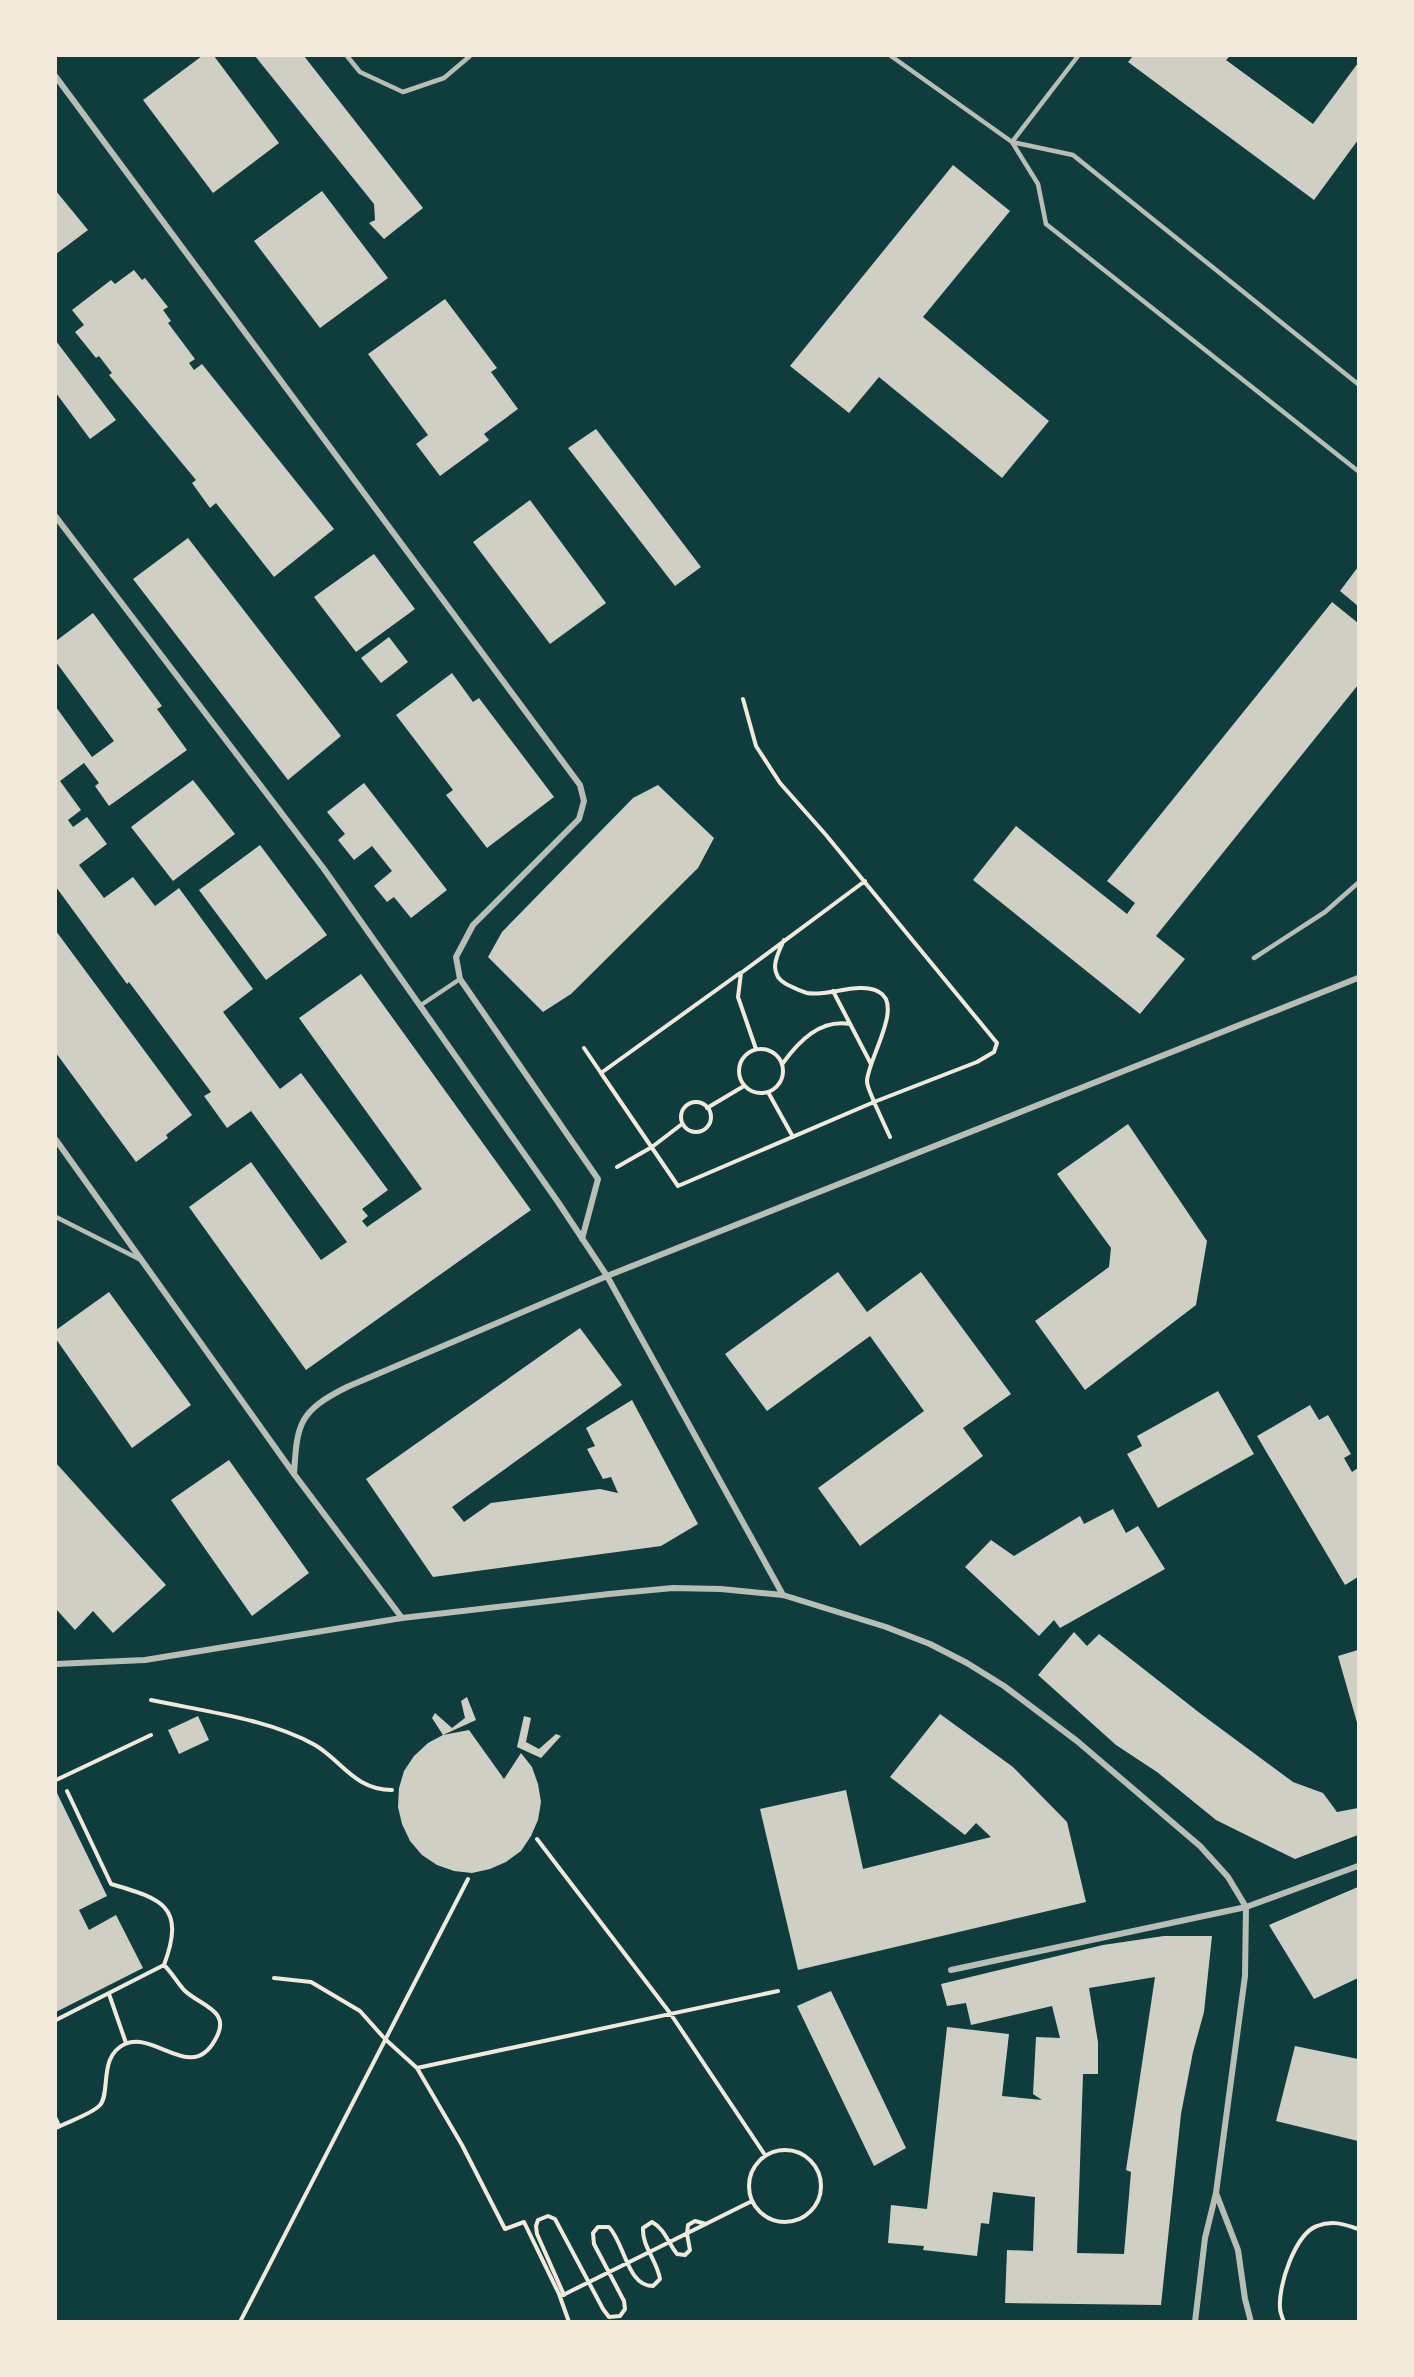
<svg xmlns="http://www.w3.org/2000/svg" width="1414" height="2377" font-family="'DM Sans',sans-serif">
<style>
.building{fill:#cfcfc3;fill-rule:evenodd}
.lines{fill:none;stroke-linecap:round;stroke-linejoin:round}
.path{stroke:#f1e9da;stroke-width:4}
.service{stroke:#b8beb3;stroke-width:4.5}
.minor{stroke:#b8beb3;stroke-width:6}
</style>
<rect width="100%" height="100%" fill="#0f3d3e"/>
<path class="building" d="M 202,56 L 214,56 L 279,143 L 213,193 L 143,100 Z
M 255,56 L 304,56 L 423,208 L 384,239 L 369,223 L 375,220 L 374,204 Z
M 1133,56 L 1230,56 L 1226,60 L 1313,124 L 1358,63 L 1358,140 L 1314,200 L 1128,62 Z
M 953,165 L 1010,211 L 923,317 L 1049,421 L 1002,478 L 879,377 L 849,413 L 790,366 Z
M 56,191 L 88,230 L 56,254 Z
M 322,191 L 388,278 L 320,328 L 254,241 Z
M 134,270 L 142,280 L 145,278 L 168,307 L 163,310 L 171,321 L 168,323 L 195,359 L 189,363 L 194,370 L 202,364 L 334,529 L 274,577 L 216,503 L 210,508 L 192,483 L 196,480 L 109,375 L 112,373 L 99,356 L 96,358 L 75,332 L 84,325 L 72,310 L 111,280 L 115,284 Z
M 445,299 L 497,368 L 491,372 L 518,409 L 484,434 L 489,440 L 440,476 L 416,444 L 428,435 L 368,354 Z
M 56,341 L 116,420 L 90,439 L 56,393 Z
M 596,429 L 701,567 L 675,586 L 568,448 Z
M 530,500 L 606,603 L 550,644 L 473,542 Z
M 188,538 L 341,736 L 288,780 L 133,579 Z
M 374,554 L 415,609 L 356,652 L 314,597 Z
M 1358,567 L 1358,606 L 1340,591 Z
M 1332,602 L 1358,623 L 1358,685 L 1156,936 L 1185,959 L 1140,1014 L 973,880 L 1016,826 L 1127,914 L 1135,903 L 1107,881 Z
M 93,613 L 162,706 L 157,709 L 187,750 L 109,806 L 95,786 L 99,783 L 84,763 L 60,781 L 81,810 L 68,820 L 73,827 L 87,817 L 107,844 L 79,865 L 104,898 L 133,877 L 155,906 L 179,888 L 253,989 L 223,1012 L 280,1089 L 301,1073 L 388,1190 L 362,1209 L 368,1216 L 362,1221 L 367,1227 L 422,1189 L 299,1018 L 361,974 L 531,1210 L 306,1370 L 189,1207 L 251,1162 L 321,1260 L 347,1242 L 251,1111 L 227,1128 L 204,1096 L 211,1092 L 129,982 L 127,984 L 56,887 L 56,707 L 92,757 L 114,741 L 56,662 L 56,641 Z
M 389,637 L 408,662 L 381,683 L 361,658 Z
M 452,673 L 473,702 L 479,698 L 554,797 L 487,848 L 446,795 L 453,790 L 396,715 Z
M 193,780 L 235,834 L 173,881 L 131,827 Z
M 364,783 L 447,890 L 411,918 L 394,897 L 387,902 L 374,886 L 392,871 L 372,846 L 354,860 L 338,840 L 345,834 L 327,812 Z
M 658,785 L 714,838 L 698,868 L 571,994 L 543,1012 L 488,957 L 502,932 L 633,798 Z
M 260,845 L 327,935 L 266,980 L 199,890 Z
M 56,931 L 192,1115 L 166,1135 L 168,1138 L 136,1162 L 56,1053 Z
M 1128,1124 L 1207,1241 L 1196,1305 L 1085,1390 L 1035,1321 L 1109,1267 L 1111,1248 L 1057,1174 Z
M 838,1272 L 867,1312 L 921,1272 L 1011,1394 L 963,1428 L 983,1456 L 860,1546 L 818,1488 L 924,1411 L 870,1336 L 767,1411 L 725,1354 Z
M 109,1292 L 191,1405 L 132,1448 L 56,1339 L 56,1330 Z
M 580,1328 L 622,1385 L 452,1507 L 464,1522 L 491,1503 L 600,1489 L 618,1493 L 611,1477 L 603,1479 L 587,1449 L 595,1446 L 586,1428 L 632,1400 L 698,1524 L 661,1546 L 433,1577 L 366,1479 Z
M 1218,1391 L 1254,1454 L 1158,1508 L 1127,1454 L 1142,1446 L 1137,1436 Z
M 1310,1405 L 1319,1420 L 1328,1415 L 1351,1454 L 1344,1458 L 1352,1472 L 1358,1468 L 1358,1577 L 1345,1585 L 1257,1436 Z
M 229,1460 L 309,1573 L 252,1616 L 171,1500 Z
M 56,1463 L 166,1585 L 113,1633 L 93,1611 L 75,1630 L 56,1609 Z
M 1113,1509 L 1126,1533 L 1138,1526 L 1165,1569 L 1060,1628 L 1054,1620 L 1039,1636 L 965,1567 L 991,1540 L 1014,1556 L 1080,1516 L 1084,1524 Z
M 1074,1632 L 1087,1646 L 1099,1634 L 1201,1714 L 1293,1782 L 1323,1793 L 1337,1812 L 1358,1808 L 1358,1835 L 1295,1859 L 1216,1820 L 1157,1772 L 1116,1745 L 1038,1675 Z
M 1358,1650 L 1358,1726 L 1338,1656 Z
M 467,1697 L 476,1720 L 443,1735 L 469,1730 L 504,1779 L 521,1753 L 532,1767 L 538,1784 L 541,1802 L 538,1820 L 531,1836 L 521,1851 L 506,1862 L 490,1869 L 472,1873 L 454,1871 L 437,1865 L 422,1855 L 410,1841 L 402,1824 L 398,1807 L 399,1788 L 404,1771 L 414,1756 L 428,1743 L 443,1735 L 432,1718 L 435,1713 L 452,1728 L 465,1718 L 461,1701 Z
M 940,1714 L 1013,1767 L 1067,1822 L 1086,1902 L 798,1970 L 760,1809 L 846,1790 L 863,1869 L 991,1837 L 976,1823 L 965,1835 L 890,1777 Z
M 198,1716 L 209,1740 L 179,1754 L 168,1730 Z
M 524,1716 L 531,1718 L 526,1742 L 539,1749 L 556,1734 L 561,1736 L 541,1758 L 517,1747 Z
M 56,1791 L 107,1896 L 79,1910 L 89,1930 L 116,1915 L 143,1968 L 56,2012 Z
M 1358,1887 L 1358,1978 L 1314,1999 L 1269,1925 Z
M 1164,1936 L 1212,1936 L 1204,2012 L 1193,2052 L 1181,2114 L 1161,2305 L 1005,2303 L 1007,2250 L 1033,2251 L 1035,2197 L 993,2192 L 989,2224 L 981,2223 L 977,2256 L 923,2250 L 924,2246 L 888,2243 L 891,2205 L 927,2209 L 947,2027 L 1009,2034 L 1002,2096 L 1042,2100 L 1033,2094 L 1036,2037 L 1060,2038 L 1052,2006 L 971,2025 L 966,2003 L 947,2006 L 941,1984 L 1103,1945 ZM 1155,1977 L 1126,2170 L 1131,2172 L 1124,2254 L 1077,2253 L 1083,2074 L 1098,2074 L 1098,2042 L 1089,1988 Z
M 831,1991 L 906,2148 L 874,2166 L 797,2006 Z
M 1295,2046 L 1358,2059 L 1358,2141 L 1276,2121 Z"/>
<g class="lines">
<path class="path" d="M 743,699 L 756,746 L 780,783 L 826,835 L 997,1043 L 994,1052 L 977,1062 L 874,1102 L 890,1137
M 833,991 L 871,1064
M 584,1048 L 601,1073 L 740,973
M739 1071a22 22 0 1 1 44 0a22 22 0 1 1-44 0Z
M 756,1049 L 738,997 L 741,973 L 865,881
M 783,1063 C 799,1041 820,1019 850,1024
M 601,1073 L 678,1186 L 874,1102 C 872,1096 867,1087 867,1081 C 868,1059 904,1005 879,992 C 860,981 827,997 807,993 C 800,991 792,987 786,984 C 767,973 777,955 784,940
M 768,1092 L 793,1137
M681 1117a15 15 0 1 1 30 0a15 15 0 1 1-30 0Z
M 707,1108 L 744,1086
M 617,1167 L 652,1147 L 682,1124
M 151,1700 C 203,1711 269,1719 315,1745 C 342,1761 355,1790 392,1790
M 56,1780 L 151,1735
M 537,1839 L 670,2013 L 765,2155
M 274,1978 L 311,1982 L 360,2011 L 385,2039 L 417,2068 L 462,2145 L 505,2229 L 524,2222 L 559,2294 L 569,2322
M 109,1994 L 126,2043
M 56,2020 L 164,1965 C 186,1906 162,1899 111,1884 L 67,1791
M 417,2068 L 778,1991
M 56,2119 L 59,2126
M 56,2128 C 67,2122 92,2114 100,2105 C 111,2093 98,2056 125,2044 C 156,2031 191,2083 215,2040 C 233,2010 200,2006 184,1990 C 177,1982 172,1973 164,1965
M749 2186a36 36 0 1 1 72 0a36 36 0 1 1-72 0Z
M 563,2295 L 752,2201
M 564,2295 L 537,2234 L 536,2226 L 538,2220 L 548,2216 L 555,2219 L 603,2309 L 609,2317 L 620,2316 L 625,2309 L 624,2301 L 594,2244 L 593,2233 L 598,2227 L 609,2227 C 625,2244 627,2286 653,2286 L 660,2279 C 657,2260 642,2247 643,2228 L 652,2222 C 665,2229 668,2243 677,2254 L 685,2255 L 690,2250 L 687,2234 L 688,2225 L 695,2221 L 706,2224
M 240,2322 L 468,1879
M 1284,2322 C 1282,2317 1280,2312 1280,2308 C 1278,2286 1295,2234 1317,2226 C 1332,2220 1344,2224 1358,2229"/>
<path class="service" d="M 347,56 L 360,72 L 403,92 L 444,78 L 470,56
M 891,56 L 1012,142 L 1038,184 L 1046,224 L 1358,471
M 1078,56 L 1012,142 L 1073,155 L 1358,384
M 1254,958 L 1325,912 L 1358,883
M 421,1005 L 460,979
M 56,1217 L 141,1260"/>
<path class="minor" d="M 56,77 L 580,785 L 584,801 L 579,819 L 473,925 L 456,957 L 460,979 L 598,1179 L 582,1239
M 56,517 L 324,869 L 558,1202 L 607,1276 L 783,1595
M 56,1140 L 294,1474 L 402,1618
M 294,1474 C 297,1423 299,1411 347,1387 L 607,1276 L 1358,978
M 56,1664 L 145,1660 L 402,1618 L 609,1594 L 673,1588 L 721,1589 L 783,1595 L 886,1627 L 930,1644 L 967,1663 L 1004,1686 L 1077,1741 L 1200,1846 L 1228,1877 L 1246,1907
M 951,1970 L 1246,1907 L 1358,1866
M 1216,2193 L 1238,2250 L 1245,2299 L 1251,2322
M 1195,2322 L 1205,2238 L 1216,2193 L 1245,1976 L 1246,1907"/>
</g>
<rect width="1414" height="2377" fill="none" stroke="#f1e9da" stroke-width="114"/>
</svg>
